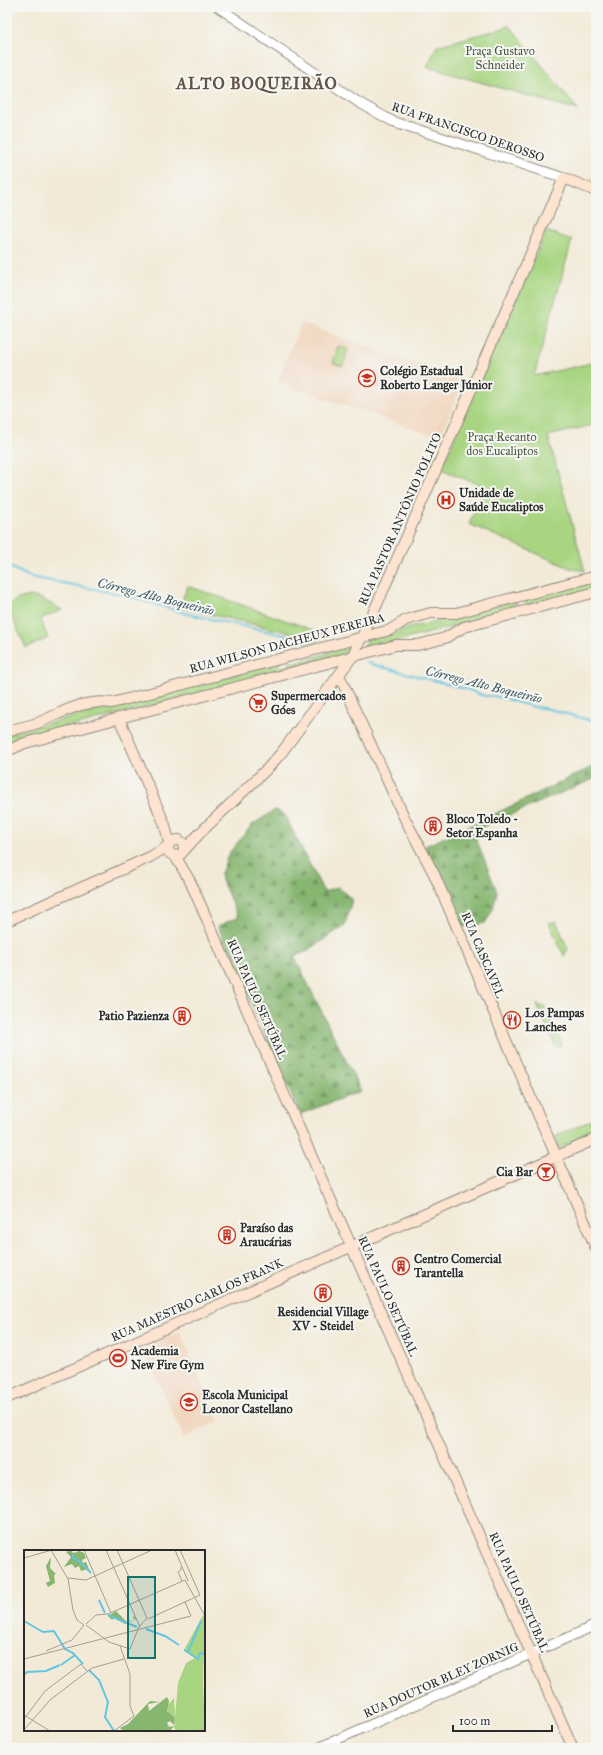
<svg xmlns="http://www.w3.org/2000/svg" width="603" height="1755" font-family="'IM FELL Great Primer',serif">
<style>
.built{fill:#f1d5bd}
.grass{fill:url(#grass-tufts);stroke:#6a8056}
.forest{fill:url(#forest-firs);stroke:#58704e}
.park{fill:#a9d582;stroke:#6a8056}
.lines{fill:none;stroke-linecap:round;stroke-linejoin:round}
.stream{stroke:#63c5e1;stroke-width:2}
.tertiary-casing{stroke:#8e8a81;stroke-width:11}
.secondary-casing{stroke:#8e8a81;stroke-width:12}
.tertiary{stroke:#fff;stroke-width:9}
.secondary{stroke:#fde4d1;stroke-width:10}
.labels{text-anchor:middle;stroke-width:4;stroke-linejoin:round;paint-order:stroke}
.park-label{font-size:12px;fill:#4a5641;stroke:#f6f6f2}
.street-label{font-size:12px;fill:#2b2b2b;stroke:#f6f6f2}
.poi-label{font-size:12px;font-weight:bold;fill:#2b2b2b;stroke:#f6f6f2;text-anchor:start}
.water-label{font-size:13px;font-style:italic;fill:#3c5962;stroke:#f6f6f2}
.district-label{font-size:16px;font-weight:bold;letter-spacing:1px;fill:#615346;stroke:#f6f6f2}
.inset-river{fill:none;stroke:#63c5e1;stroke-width:2}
.inset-road{fill:none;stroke:#a29e92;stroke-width:1}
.view{fill:#0f766e;fill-opacity:0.15;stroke:#0f766e;stroke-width:2}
.inset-edge{fill:none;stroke:#2b2b2b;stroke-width:2}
</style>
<defs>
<pattern id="grass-tufts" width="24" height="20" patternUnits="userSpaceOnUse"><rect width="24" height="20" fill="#a9d582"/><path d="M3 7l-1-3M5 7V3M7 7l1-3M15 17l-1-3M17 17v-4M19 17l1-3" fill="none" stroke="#92b770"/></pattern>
<pattern id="forest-firs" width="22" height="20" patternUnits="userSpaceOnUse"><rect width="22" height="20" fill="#86b670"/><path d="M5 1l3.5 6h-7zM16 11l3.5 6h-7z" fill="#6e945c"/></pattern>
</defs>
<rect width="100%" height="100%" fill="#f6f6f2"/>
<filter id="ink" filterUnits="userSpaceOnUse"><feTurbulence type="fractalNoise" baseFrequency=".025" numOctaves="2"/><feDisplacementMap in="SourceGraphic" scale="8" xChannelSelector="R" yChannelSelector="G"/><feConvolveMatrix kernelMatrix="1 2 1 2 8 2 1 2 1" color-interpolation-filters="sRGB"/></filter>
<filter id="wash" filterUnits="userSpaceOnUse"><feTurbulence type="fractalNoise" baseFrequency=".012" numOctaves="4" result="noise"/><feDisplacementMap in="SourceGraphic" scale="16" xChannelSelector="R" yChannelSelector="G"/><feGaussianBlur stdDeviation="0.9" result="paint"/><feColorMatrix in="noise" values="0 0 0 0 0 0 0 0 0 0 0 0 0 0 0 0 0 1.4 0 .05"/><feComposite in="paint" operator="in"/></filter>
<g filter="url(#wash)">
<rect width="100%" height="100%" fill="#f2ead7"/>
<path class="built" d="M 301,323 L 463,381 L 440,438 L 277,382 Z
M 180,1332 L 219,1421 L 184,1438 L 143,1348 Z"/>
<path class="grass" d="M 596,579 L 596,589 L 526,605 L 524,598 Z
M 514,601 L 517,603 L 516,607 L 488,614 L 475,621 L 363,650 L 367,639 Z
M 352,643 L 346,654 L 290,668 L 289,663 L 322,655 L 335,648 Z
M 282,662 L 281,667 L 283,672 L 7,743 L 7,734 Z"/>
<path class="forest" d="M 596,765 L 596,778 L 473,831 L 497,892 L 493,909 L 485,923 L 463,927 L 425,846 L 470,826 Z
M 275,810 L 284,814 L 324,892 L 338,887 L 352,900 L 345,925 L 306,952 L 294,956 L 361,1091 L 300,1114 L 218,926 L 238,917 L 220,876 L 229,853 L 252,825 Z"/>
<path class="park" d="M 510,26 L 578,110 L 427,67 L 437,46 Z
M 546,231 L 572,240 L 534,376 L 596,362 L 596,424 L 548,436 L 585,571 L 570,568 L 469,524 L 485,487 L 441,469 Z
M 338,346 L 348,349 L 343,366 L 333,363 Z
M 188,586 L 316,631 L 321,633 L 322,637 C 318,644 309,644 303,642 L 304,636 L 179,607 Z
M 31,596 L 42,599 L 62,610 L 40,619 L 48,638 L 26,648 L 8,608 C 11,600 24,597 31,596 Z
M 556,921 L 568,949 L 564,956 L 549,923 Z
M 537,1005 L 545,1007 L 562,1045 L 556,1047 Z
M 596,1118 L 596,1132 L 559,1148 L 554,1137 Z"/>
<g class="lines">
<path class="stream" d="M 7,566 L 31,577 L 120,594 L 188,614 L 302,639
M 367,663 L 470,690 L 484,696 L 494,696 L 535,707 L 549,709 L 596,722"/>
</g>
</g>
<g filter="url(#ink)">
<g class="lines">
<g class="tertiary-casing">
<path id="tertiary" d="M 218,7 L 358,102 L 392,121 L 564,178
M 318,1748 L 596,1625"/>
</g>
<g class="secondary-casing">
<path id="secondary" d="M 339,675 L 405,819 L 434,874 L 596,1248
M 119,718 L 165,825 L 169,843
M 7,731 C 18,728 30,726 40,722 C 66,711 83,699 112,703 L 390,630 L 406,620 L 431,613 L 456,613 L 596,576
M 7,751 L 25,743 L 396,645 L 418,645 L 445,638 L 464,627 L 596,592
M 184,849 L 183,843 L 179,840 L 171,841 L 168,846 L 169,853 L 175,856 L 180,855 L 201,832 L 268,768 L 282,752 L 352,657 L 371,618 L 564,178 L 596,191
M 175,856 L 190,881 L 573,1748
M 7,921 L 150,857 L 168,846
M 7,1398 L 596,1139"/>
</g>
<use href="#tertiary" class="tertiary"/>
<use href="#secondary" class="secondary"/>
</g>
</g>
<defs>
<g id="school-ring" transform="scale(0.9)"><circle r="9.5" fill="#f6f6f2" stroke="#c8321e" stroke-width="1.5"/><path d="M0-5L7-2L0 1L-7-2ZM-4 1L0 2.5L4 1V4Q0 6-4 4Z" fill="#c8321e"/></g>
<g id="hospital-ring" transform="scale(0.9)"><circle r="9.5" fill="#f6f6f2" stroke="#c8321e" stroke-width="1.5"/><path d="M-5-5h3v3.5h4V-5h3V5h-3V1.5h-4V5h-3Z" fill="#c8321e"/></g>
<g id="supermarket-ring" transform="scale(0.9)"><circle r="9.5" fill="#f6f6f2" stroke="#c8321e" stroke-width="1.5"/><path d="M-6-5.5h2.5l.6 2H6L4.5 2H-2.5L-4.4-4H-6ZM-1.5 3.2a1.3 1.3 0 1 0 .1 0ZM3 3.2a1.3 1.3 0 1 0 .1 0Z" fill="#c8321e"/></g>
<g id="building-ring" transform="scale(0.9)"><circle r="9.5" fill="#f6f6f2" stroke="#c8321e" stroke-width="1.5"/><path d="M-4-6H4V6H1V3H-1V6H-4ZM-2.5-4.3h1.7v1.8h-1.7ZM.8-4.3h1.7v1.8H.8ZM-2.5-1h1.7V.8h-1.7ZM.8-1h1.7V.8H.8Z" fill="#c8321e"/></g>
<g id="restaurant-ring" transform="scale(0.9)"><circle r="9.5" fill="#f6f6f2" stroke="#c8321e" stroke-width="1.5"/><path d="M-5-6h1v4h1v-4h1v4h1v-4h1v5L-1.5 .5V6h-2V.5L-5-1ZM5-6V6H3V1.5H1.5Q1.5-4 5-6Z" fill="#c8321e"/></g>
<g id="bar-ring" transform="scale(0.9)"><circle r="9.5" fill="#f6f6f2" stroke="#c8321e" stroke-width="1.5"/><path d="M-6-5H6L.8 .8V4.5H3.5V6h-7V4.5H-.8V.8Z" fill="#c8321e"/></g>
<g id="stadium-ring" transform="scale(0.9)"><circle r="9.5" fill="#f6f6f2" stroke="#c8321e" stroke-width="1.5"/><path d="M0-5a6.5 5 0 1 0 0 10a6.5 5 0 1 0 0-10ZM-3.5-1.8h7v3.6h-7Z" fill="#c8321e"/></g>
</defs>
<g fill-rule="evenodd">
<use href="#school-ring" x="367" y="378"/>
<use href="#hospital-ring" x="446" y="500"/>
<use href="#supermarket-ring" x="258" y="703"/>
<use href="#building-ring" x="433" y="826"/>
<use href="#building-ring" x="182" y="1016"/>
<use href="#restaurant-ring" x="512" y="1020"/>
<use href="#bar-ring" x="546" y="1172"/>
<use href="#building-ring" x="227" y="1235"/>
<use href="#building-ring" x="401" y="1266"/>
<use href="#building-ring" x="323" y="1293"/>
<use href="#stadium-ring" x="118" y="1358"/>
<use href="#school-ring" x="189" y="1402"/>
</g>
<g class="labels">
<g class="park-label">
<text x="500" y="55">Praça Gustavo<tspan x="500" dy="14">Schneider</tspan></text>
<text x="502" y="441">Praça Recanto<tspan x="502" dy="14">dos Eucaliptos</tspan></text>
</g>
<g class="street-label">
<text transform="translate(468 132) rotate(19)" y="4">RUA FRANCISCO DEROSSO</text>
<text transform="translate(400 519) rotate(-66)" y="4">RUA PASTOR ANTÔNIO POLITO</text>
<text transform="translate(287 643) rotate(-15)" y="4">RUA WILSON DACHEUX PEREIRA</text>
<text transform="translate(483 955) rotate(67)" y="4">RUA CASCAVEL</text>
<text transform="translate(257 999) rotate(66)" y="4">RUA PAULO SETÚBAL</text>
<text transform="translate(388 1296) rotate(66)" y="4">RUA PAULO SETÚBAL</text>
<text transform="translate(197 1300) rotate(-24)" y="4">RUA MAESTRO CARLOS FRANK</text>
<text transform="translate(519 1592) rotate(66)" y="4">RUA PAULO SETÚBAL</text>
<text transform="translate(441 1680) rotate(-24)" y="4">RUA DOUTOR BLEY ZORNIG</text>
</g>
<g class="poi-label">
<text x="380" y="375">Colégio Estadual<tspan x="380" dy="14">Roberto Langer Júnior</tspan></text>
<text x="459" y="497">Unidade de<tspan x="459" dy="14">Saúde Eucaliptos</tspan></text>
<text x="271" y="700">Supermercados<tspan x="271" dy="14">Góes</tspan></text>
<text x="446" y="823">Bloco Toledo -<tspan x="446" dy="14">Setor Espanha</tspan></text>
<text x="525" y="1017">Los Pampas<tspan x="525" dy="14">Lanches</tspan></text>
<text x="169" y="1020" text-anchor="end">Patio Pazienza</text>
<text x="533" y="1176" text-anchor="end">Cia Bar</text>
<text x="240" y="1232">Paraíso das<tspan x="240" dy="14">Araucárias</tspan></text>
<text x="414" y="1263">Centro Comercial<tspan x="414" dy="14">Tarantella</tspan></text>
<text x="323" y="1316" text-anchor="middle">Residencial Village<tspan x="323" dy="14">XV - Steidel</tspan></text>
<text x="131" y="1355">Academia<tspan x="131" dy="14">New Fire Gym</tspan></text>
<text x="202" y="1399">Escola Municipal<tspan x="202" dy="14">Leonor Castellano</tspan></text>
</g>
<g class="water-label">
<text transform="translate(156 596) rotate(14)" y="5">Córrego Alto Boqueirão</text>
<text transform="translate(484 684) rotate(14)" y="5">Córrego Alto Boqueirão</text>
</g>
<g class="district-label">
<text x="257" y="89">ALTO BOQUEIRÃO</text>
</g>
</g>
<g transform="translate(24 1550)">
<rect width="181" height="181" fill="#f2ead7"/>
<path d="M 150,148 L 151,166 L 150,169 L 144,163 L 143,156 Z" fill="#a9d582"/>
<path d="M 47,0 L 49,3 L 54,2 L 53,0 L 60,3 L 62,8 L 58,10 L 59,13 L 62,12 L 67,24 L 64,19 L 57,21 L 55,16 L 51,18 L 48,14 L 40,17 L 47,7 L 42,2 ZM 27,7 L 26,18 L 32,24 L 30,25 L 31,33 L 24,37 L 22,33 L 26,31 L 22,16 ZM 92,61 L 103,72 L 110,70 L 109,65 L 112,69 L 101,74 L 90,68 L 88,70 L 84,66 ZM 143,147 L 145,151 L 143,161 L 151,168 L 150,175 L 146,171 L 143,173 L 145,177 L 150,176 L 146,181 L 100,181 L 96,178 L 104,174 L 126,151 L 136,152 L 124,154 L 125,161 Z" fill="#86b670"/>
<path d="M 179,65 L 181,68 L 179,133 L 181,181 L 153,181 L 150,178 L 154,133 L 162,113 L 171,108 L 160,100 Z" fill="#a9d582"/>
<path class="inset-river" d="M 49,4 L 49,8 L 55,11 L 67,23M 75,50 L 81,63M 84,65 L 113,77M 0,71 L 19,82 L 30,81 L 41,99 L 49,103 L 59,114M 122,79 L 141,86 L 155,95M 160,100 L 174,109 L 176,103 L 181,104M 164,102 L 177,71M 37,115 L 51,105M 65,120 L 75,130 L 84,152 L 81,167 L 90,181M 0,125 L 3,122 L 22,121 L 36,115"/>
<path class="inset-road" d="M 27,0 L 44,29 L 49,60 L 53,70 L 60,75M 60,0 L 87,63M 82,0 L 116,77M 93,0 L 123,68M 151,0 L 164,31M 0,8 L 28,0M 157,17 L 157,20 L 154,22 L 158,31M 44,28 L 62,30 L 128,0M 124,69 L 176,45 L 156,0M 62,74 L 72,65 L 84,64 L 161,30 L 181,66M 62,75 L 85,92 L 106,99 L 115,77 L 123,68M 22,101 L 48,90 L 60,75M 0,109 L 167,66 L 161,52M 0,165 L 26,181M 0,169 L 21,141 L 57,114 L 64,122M 0,180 L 26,150 L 68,118 L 100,109M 90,181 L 110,166 L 106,156 L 106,124 L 96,96"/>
<path class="view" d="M 104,27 L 131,27 L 131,108 L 104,108 Z"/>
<rect width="181" height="181" class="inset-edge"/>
</g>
<rect width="603" height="1755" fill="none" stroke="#f6f6f2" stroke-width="24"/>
<path d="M453 1725v6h99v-6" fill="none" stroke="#2b2b2b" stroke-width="2"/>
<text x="459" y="1725" font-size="12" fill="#2b2b2b" stroke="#f6f6f2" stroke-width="3" paint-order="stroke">100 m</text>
</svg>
